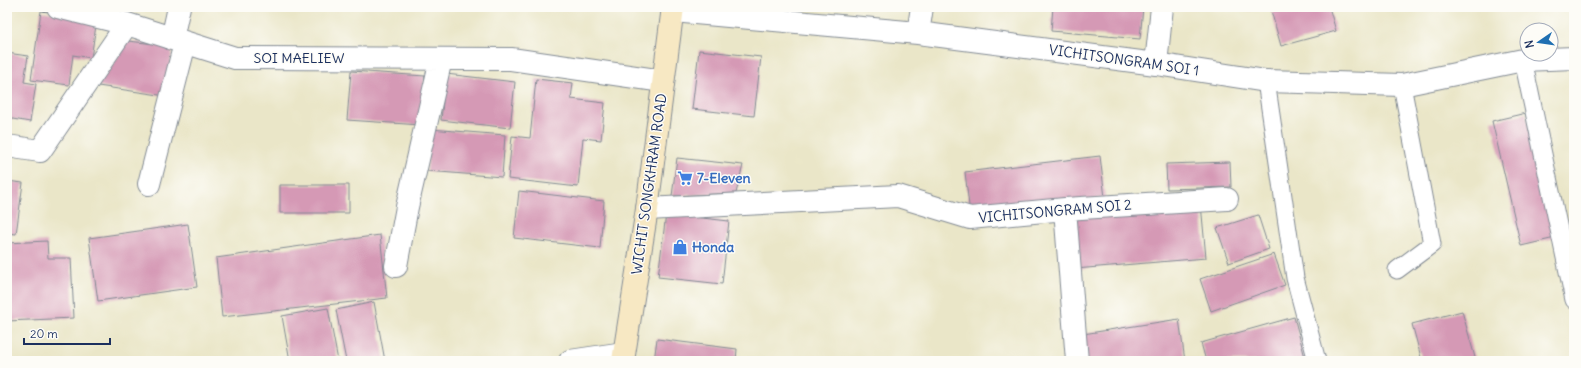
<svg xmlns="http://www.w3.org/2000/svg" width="1581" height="368" font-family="Delius,sans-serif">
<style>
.building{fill:#d599b5}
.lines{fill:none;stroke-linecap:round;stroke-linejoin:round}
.lane-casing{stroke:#828a93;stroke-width:19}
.street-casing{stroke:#828a93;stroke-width:24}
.secondary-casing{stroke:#828a93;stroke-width:24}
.lane{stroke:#fff;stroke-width:17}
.street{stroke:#fff;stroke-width:22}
.secondary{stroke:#f7e8c3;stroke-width:22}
.labels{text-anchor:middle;stroke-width:3;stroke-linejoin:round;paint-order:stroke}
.street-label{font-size:14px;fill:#1b2f5e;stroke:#fdfcf7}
.shop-label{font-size:14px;font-weight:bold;fill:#366cbe;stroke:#fdfcf7;text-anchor:start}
</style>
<rect width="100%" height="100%" fill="#fdfcf7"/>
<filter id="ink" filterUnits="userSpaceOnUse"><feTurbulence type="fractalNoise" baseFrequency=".025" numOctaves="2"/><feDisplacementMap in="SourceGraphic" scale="8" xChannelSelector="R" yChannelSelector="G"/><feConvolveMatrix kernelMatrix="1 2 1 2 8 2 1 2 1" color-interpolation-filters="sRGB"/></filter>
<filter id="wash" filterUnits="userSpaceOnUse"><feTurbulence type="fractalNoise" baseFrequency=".012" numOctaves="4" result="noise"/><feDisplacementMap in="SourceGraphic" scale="16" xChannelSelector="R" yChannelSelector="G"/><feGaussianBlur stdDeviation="0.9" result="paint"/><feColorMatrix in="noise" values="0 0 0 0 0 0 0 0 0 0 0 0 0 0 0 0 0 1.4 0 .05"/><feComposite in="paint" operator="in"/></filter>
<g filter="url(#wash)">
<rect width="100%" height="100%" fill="#eae6c8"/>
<g id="blocks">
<path class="building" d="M 1053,7 L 1143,7 L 1140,39 L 1051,31 Z
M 1229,7 L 1253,7 L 1252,11 Z
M 1270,7 L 1329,7 L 1336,31 L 1281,46 Z
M 41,11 L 97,19 L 91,58 L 73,55 L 69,85 L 31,80 Z
M 128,41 L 173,46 L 166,96 L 98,86 Z
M 699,50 L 761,57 L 754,116 L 692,109 Z
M 7,53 L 28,56 L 24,82 L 36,84 L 30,122 L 7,118 Z
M 351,71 L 425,76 L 421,125 L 347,120 Z
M 446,74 L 515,82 L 510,128 L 441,120 Z
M 536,79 L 573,83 L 571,99 L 605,103 L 601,140 L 583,138 L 578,187 L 508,179 L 512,136 L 530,138 Z
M 1526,113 L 1555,238 L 1521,246 L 1492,121 Z
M 430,129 L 505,135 L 502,177 L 427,171 Z
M 1100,156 L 1105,198 L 970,214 L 965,172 Z
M 677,158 L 743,165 L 736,193 L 672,196 Z
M 1230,162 L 1231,187 L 1167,189 L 1166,164 Z
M 7,181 L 23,183 L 16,234 L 7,233 Z
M 280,185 L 349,185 L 349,213 L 280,213 Z
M 519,191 L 604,201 L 600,248 L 514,238 Z
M 1201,204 L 1206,258 L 1075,269 L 1071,215 Z
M 666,214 L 729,221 L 722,284 L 658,277 Z
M 1258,215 L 1269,249 L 1229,263 L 1217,228 Z
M 188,224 L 197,287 L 98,301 L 89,238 Z
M 380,235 L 387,298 L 222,317 L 216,258 Z
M 47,241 L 48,258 L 71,258 L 74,318 L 7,321 L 7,243 Z
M 1274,254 L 1285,285 L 1211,311 L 1200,279 Z
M 374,302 L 385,361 L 346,361 L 336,310 Z
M 328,308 L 338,361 L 290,361 L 282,316 Z
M 1462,311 L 1476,361 L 1422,361 L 1412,324 Z
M 1294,317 L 1306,361 L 1206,361 L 1201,343 Z
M 1179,319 L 1185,361 L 1087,361 L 1083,334 Z
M 657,339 L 737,349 L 736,361 L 654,361 Z"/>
</g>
</g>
<g filter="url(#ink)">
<use href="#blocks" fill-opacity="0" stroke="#828a93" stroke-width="1"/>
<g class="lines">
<g class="lane-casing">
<path id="lane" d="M 1523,60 L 1574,300
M 1266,81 L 1295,278 L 1317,361
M 1397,270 L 1432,244 L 1402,85"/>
</g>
<g class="street-casing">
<path id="street" d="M 58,7 L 127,24 L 235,58 L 511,59 L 663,81
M 673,11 L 918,33 L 1156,64 L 1266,81 L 1402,85 L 1523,60 L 1574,58
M 918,33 L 922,7
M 172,39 L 179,7
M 1156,64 L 1162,7
M 7,146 L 40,151 L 127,24
M 149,184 L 185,43
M 647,209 L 898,196 L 970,218 L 1065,209 L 1227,199
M 1065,209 L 1077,361
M 396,266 L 407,207 L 441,59
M 570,361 L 624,353"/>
</g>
<g class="secondary-casing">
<path id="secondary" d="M 623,361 L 647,209 L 673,7"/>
</g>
<use href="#lane" class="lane"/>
<use href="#street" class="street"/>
<use href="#secondary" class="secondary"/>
</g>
</g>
<defs>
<g id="supermarket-bare" transform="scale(1.2)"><path d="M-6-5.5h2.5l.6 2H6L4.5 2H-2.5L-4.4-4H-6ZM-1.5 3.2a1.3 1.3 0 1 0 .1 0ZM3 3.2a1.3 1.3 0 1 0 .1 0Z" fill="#3f7fe0" stroke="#fdfcf7" stroke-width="2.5" paint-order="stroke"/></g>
<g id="shop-bare" transform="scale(1.2)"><path d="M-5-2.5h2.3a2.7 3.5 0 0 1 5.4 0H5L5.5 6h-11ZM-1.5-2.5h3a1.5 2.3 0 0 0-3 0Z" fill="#3f7fe0" stroke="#fdfcf7" stroke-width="2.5" paint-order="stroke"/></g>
</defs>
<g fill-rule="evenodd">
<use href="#supermarket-bare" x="685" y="178"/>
<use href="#shop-bare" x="680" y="247"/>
</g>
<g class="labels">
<g class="street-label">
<text x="299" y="63">SOI MAELIEW</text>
<text transform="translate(1124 60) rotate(8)" y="5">VICHITSONGRAM SOI 1</text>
<text transform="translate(649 184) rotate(-82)" y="5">WICHIT SONGKHRAM ROAD</text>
<text transform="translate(1055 211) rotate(-5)" y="5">VICHITSONGRAM SOI 2</text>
</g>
<g class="shop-label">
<text x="697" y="183">7-Eleven</text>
<text x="692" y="252">Honda</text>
</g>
</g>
<rect width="1581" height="368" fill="none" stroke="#fdfcf7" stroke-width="24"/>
<g transform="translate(1539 42) rotate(257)"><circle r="19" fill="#fdfcf7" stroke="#a3aaba"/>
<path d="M0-3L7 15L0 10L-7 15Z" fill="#1f6fb2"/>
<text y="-6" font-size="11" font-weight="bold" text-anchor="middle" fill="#1b2f5e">N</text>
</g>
<path d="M24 338v6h86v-6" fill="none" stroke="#1b2f5e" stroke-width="2"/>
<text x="30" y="338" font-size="12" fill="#1b2f5e" stroke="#fdfcf7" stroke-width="3" paint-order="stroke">20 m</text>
</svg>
